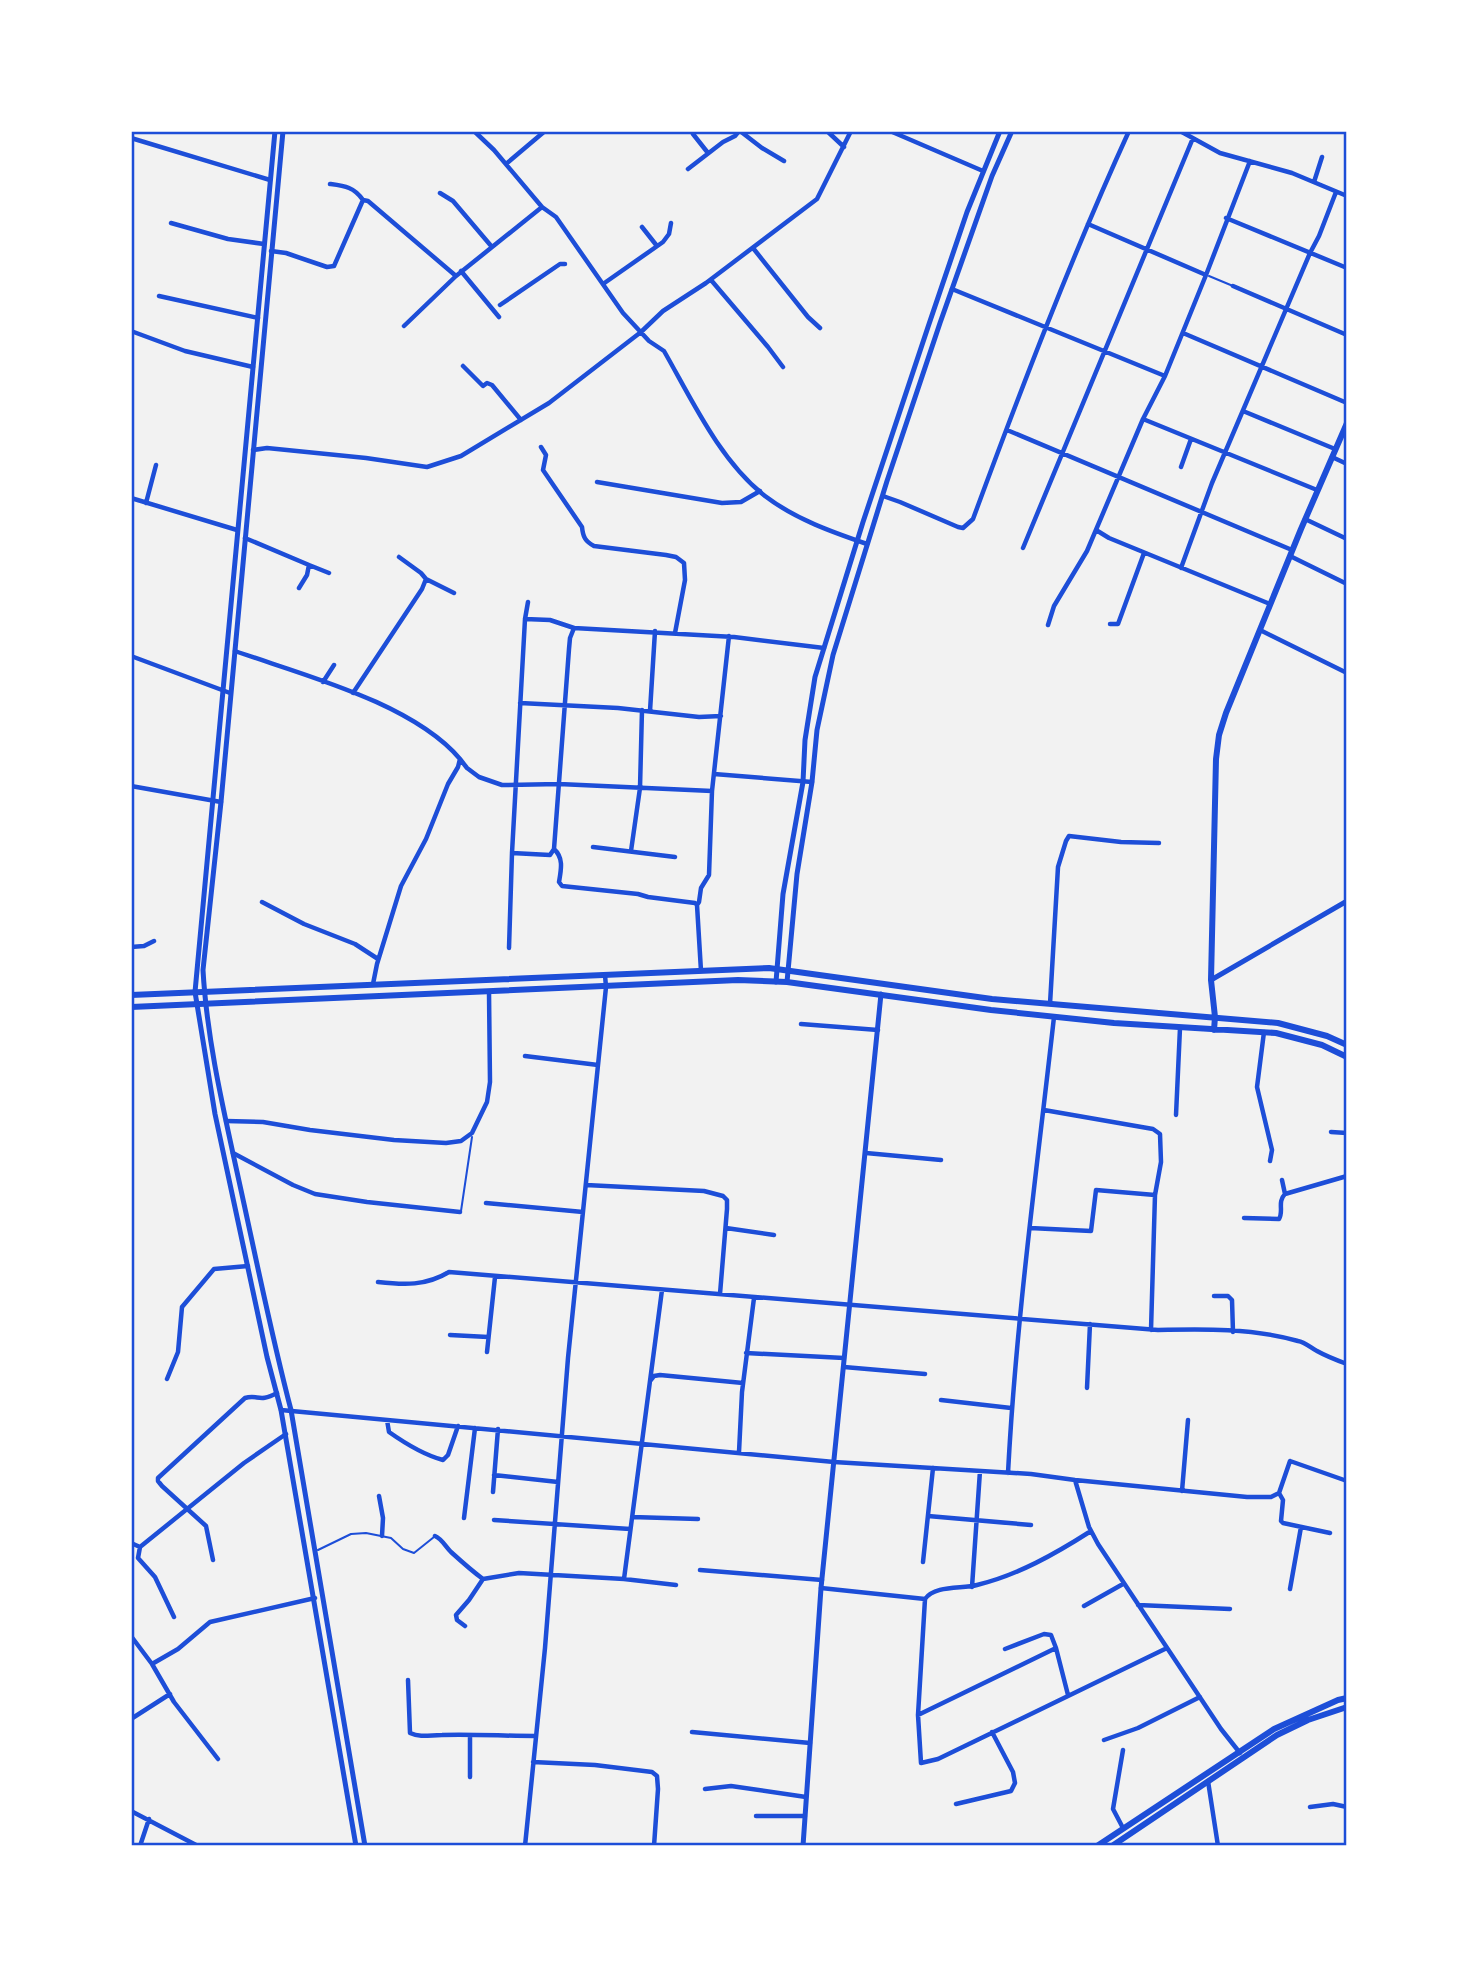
<svg xmlns="http://www.w3.org/2000/svg" width="1478" height="1977" font-family="Mulish,sans-serif">
<style>
.lines{fill:none;stroke-linecap:round;stroke-linejoin:round}
.service{stroke:#1d4ed8;stroke-width:2}
.minor{stroke:#1d4ed8;stroke-width:4.5}
.tertiary{stroke:#1d4ed8;stroke-width:5}
.secondary{stroke:#1d4ed8;stroke-width:6}
.primary{stroke:#1d4ed8;stroke-width:6}
.neatline{fill:none;stroke:#1d4ed8;stroke-width:2.5}
</style>
<rect width="100%" height="100%" fill="#f2f2f2"/>
<g class="lines">
<path class="service" d="M 1209,276 L 1233,286
M 461,1211 L 472,1137
M 318,1550 L 351,1534 L 366,1533 L 391,1538 L 403,1549 L 414,1553 L 434,1537"/>
<path class="minor" d="M 474,131 L 494,150 L 542,207 L 556,217 L 623,313 L 649,341 L 664,351 C 692,400 720,461 765,496 C 795,519 832,532 867,544
M 740,131 L 762,148 L 784,161
M 827,131 L 844,147
M 890,131 L 983,171
M 1180,131 L 1220,153 L 1292,173 L 1347,196
M 693,134 L 708,153
M 131,138 L 270,180
M 506,164 L 545,131
M 688,169 L 723,142 L 735,136 L 739,131
M 1314,182 L 1322,157
M 330,184 C 345,186 354,187 363,200
M 440,193 L 453,201 L 492,247
M 1226,218 L 1347,268
M 171,223 L 228,239 L 264,244
M 1088,224 L 1206,275
M 642,227 L 657,246
M 753,248 L 808,317 L 820,328
M 271,251 L 286,253 L 327,267 L 334,266 L 363,200 L 368,201 L 456,276 L 542,207
M 461,271 L 499,317
M 711,280 L 768,347 L 783,367
M 603,284 L 663,242 L 669,234 L 671,223
M 1233,286 L 1347,335
M 952,289 L 1165,376
M 159,296 L 258,318
M 500,305 L 560,264 L 565,264
M 404,326 L 456,276
M 131,331 L 185,351 L 253,367
M 1183,333 L 1347,403
M 463,366 L 483,386 L 487,383 L 492,385 L 521,420
M 1243,411 L 1335,449
M 1143,419 L 1317,490
M 1007,430 L 1292,550
M 541,447 L 546,455 L 543,470 L 582,527 C 583,537 585,541 594,546 L 666,555 L 676,557 L 684,563 L 685,580 L 675,633
M 253,450 L 267,448 L 366,458 L 427,467 L 461,456 L 549,403 L 641,332 L 663,311 L 706,283 L 817,199 L 851,131
M 1332,457 L 1347,464
M 1181,467 L 1191,439
M 597,482 L 722,503 L 741,502 L 760,491
M 883,496 L 900,502 L 958,527 L 963,528 L 973,519 C 1021,389 1071,258 1129,131
M 131,498 L 237,530
M 146,503 L 156,465
M 1305,519 L 1347,539
M 1096,530 L 1109,538 L 1270,604
M 245,538 L 309,565 L 307,575 L 299,588
M 1023,548 L 1193,138
M 1290,556 L 1347,584
M 309,565 L 329,573
M 1181,568 L 1212,483 L 1310,253 L 1319,236 L 1336,192
M 426,579 L 454,593
M 525,619 L 550,620 L 574,628
M 1110,624 L 1118,624 L 1144,553
M 1048,625 L 1054,606 L 1087,551 L 1143,419 L 1165,376 L 1206,275 L 1250,161
M 1260,630 L 1347,673
M 235,651 C 303,675 413,703 460,759 L 458,767 L 448,784 L 426,839 L 401,886 L 377,964 L 373,984
M 131,656 L 230,693
M 323,682 L 334,665
M 353,693 L 422,589 L 426,579 L 421,573 L 399,557
M 520,703 L 618,708 L 699,717 L 721,716
M 650,711 L 655,631
M 460,759 L 467,768 L 479,777 L 502,785 L 559,784 L 712,791
M 714,774 L 812,782
M 131,786 L 221,802
M 593,847 L 675,857
M 554,849 C 564,858 561,870 559,882 L 562,886 L 638,894 L 648,897 L 695,903 L 697,905 L 701,971
M 631,851 L 640,788 L 642,710
M 512,853 L 550,855 L 554,849 L 569,649 L 570,638 L 574,628 L 734,637 L 824,648
M 262,902 L 304,924 L 355,944 L 378,959
M 697,905 L 699,902 L 701,888 L 709,875 L 712,791 L 729,636
M 131,947 L 144,946 L 154,941
M 509,948 L 512,853 L 525,619 L 528,602
M 1050,1004 L 1058,867 L 1066,841 L 1069,836 L 1121,842 L 1159,843
M 801,1024 L 878,1030
M 1264,1032 L 1257,1087 L 1272,1150 L 1270,1161
M 525,1056 L 598,1065
M 1044,1110 L 1153,1129 L 1160,1134 L 1161,1162 L 1155,1195 L 1151,1330
M 1176,1115 L 1180,1028
M 226,1121 L 263,1122 L 310,1130 L 394,1140 L 446,1143 L 461,1141 L 472,1133 L 487,1102 L 490,1082 L 489,992
M 1331,1132 L 1347,1133
M 233,1153 L 293,1185 L 315,1194 L 367,1202 L 460,1212
M 866,1153 L 941,1160
M 1282,1180 L 1285,1194
M 586,1185 L 704,1191 L 723,1196 L 727,1200 L 727,1209 L 720,1294
M 486,1203 L 583,1212
M 1244,1218 L 1279,1219 C 1284,1211 1277,1202 1285,1194 L 1347,1176
M 726,1228 L 774,1235
M 1030,1228 L 1091,1231 L 1096,1190 L 1155,1195
M 378,1282 C 404,1285 426,1286 449,1272 L 1158,1330 C 1203,1329 1253,1328 1298,1341 C 1305,1342 1311,1348 1317,1351 C 1326,1356 1336,1360 1347,1364
M 1214,1296 L 1228,1296 L 1232,1300 L 1233,1332
M 450,1335 L 488,1337
M 487,1352 L 495,1277
M 746,1353 L 844,1358
M 844,1367 L 925,1374
M 167,1379 L 178,1352 L 182,1307 L 214,1269 L 248,1266
M 650,1381 L 662,1290
M 1087,1388 L 1090,1324
M 941,1400 L 1011,1408
M 281,1410 L 834,1462 L 1031,1474 L 1075,1480 L 1247,1497 L 1271,1497 L 1279,1493 L 1290,1461 L 1347,1481
M 387,1420 L 389,1432 C 406,1444 424,1455 443,1460 L 448,1455 L 458,1426
M 739,1452 L 742,1392 L 754,1298
M 1008,1473 C 1016,1320 1037,1169 1054,1017
M 494,1475 L 558,1482
M 1075,1480 L 1089,1527 L 1098,1544 L 1221,1729 L 1240,1753
M 1182,1491 L 1188,1420
M 493,1492 L 498,1429
M 1279,1493 L 1283,1500 L 1281,1521 L 1283,1523 L 1330,1533
M 379,1496 L 383,1518 L 382,1536
M 928,1516 L 1031,1525
M 632,1517 L 698,1519
M 464,1518 L 475,1428
M 494,1520 L 630,1529
M 1091,1531 C 1055,1554 1018,1575 977,1585 C 961,1589 935,1585 925,1599 L 918,1715 L 921,1763 L 938,1759 L 1167,1648
M 435,1536 C 442,1539 445,1546 451,1552 C 462,1562 472,1571 483,1579 L 519,1573 L 624,1579 L 676,1585
M 131,1543 L 140,1547
M 213,1560 L 206,1526 L 162,1486 L 158,1481 L 158,1478 L 245,1398 C 258,1394 259,1403 277,1393
M 923,1562 L 933,1468
M 700,1570 L 822,1580
M 624,1579 L 650,1381 L 654,1376 L 660,1375 L 743,1383
M 972,1587 L 980,1471
M 821,1588 L 925,1599
M 1290,1589 L 1301,1527
M 1138,1605 L 1230,1609
M 1084,1606 L 1123,1584
M 174,1617 L 155,1577 L 138,1558 L 140,1547 L 244,1463 L 286,1434
M 465,1626 L 457,1620 L 456,1615 L 469,1600 L 483,1579
M 131,1636 L 152,1664 L 174,1702 L 218,1759
M 1005,1649 L 1044,1634 L 1051,1635 L 1056,1648 L 1068,1695
M 152,1664 L 178,1649 L 210,1622 L 315,1598
M 408,1680 L 410,1733 C 421,1738 430,1735 442,1735 C 473,1734 504,1736 535,1736
M 918,1715 L 1056,1648
M 131,1719 L 170,1694
M 692,1732 L 810,1743
M 470,1736 L 470,1777
M 1104,1740 L 1138,1728 L 1200,1697
M 1123,1750 L 1113,1809 L 1123,1828
M 533,1762 L 595,1765 L 652,1772 L 657,1776 L 658,1789 L 654,1846
M 1208,1781 L 1218,1846
M 705,1789 L 731,1786 L 806,1797
M 956,1804 L 1011,1791 L 1015,1783 L 1013,1772 L 992,1732
M 1310,1807 L 1333,1804 L 1347,1807
M 131,1811 L 198,1846
M 756,1816 L 805,1816
M 140,1846 L 149,1819
M 525,1846 L 545,1648 L 568,1358 L 606,987 L 605,975"/>
<path class="tertiary" d="M 275,131 L 195,992 L 215,1114 L 267,1357 L 281,1410 L 356,1846
M 283,131 L 221,802 L 203,970 C 207,1041 224,1112 239,1181 C 256,1258 271,1334 291,1410 L 365,1846
M 1211,980 L 1347,901
M 776,982 L 783,894 L 803,782 L 805,740 L 815,677 L 863,522 L 928,327 L 967,212 L 1000,131
M 787,982 L 797,874 L 812,782 L 817,730 L 833,655 L 887,481 L 940,323 L 992,176 L 1012,131
M 803,1846 L 821,1588 L 881,994"/>
<path class="secondary" d="M 131,995 L 769,968 L 992,999 L 1278,1023 L 1327,1036 L 1347,1045
M 131,1007 L 738,980 L 787,982 L 991,1010 L 1114,1023 L 1276,1033 L 1322,1045 L 1347,1057
M 1214,1030 L 1215,1017 L 1211,980 L 1216,759 L 1219,735 L 1226,713 L 1301,529 L 1347,423"/>
<path class="primary" d="M 1097,1846 L 1274,1729 L 1338,1700 L 1347,1698
M 1112,1846 L 1277,1735 L 1308,1720 L 1347,1707"/>
</g>
<rect width="1478" height="1977" fill="none" stroke="#ffffff" stroke-width="266"/>
<rect x="133" y="133" width="1212" height="1711" class="neatline"/>
</svg>
